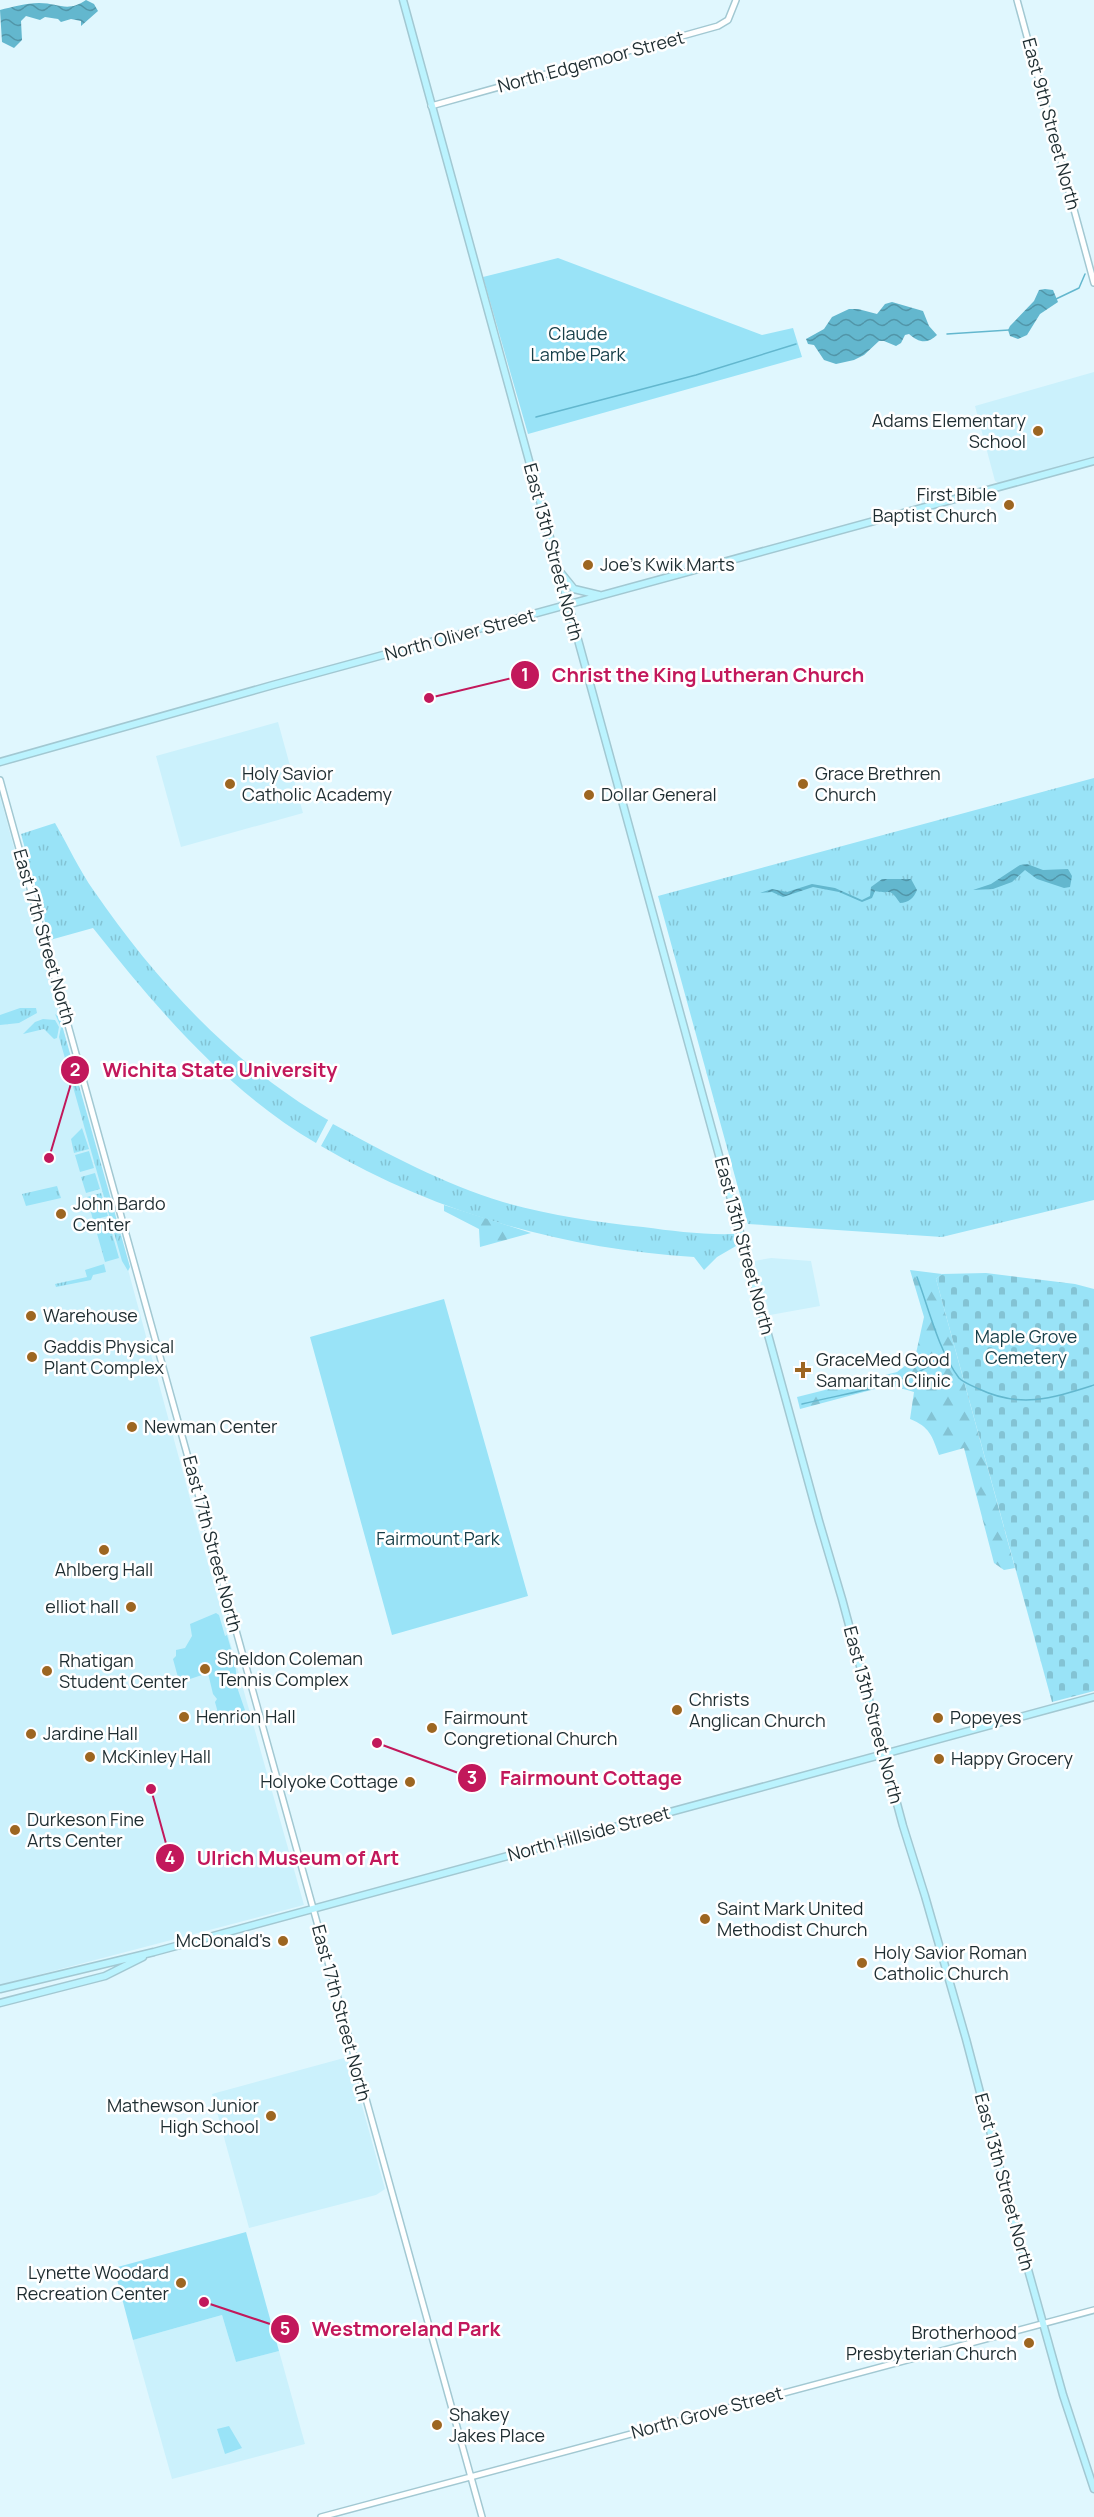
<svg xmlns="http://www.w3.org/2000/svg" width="1094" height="2517" font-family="Manrope,sans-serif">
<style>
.built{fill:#cbf1fc}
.grass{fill:url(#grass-tufts)}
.forest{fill:url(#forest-firs)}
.cemetery{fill:url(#cemetery-stones)}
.park{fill:#99e3f7}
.water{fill:url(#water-waves)}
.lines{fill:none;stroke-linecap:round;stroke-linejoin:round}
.stream{stroke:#63b7ce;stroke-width:1.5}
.tertiary-casing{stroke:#a2c8d2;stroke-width:8}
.secondary-casing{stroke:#a2c8d2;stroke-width:9}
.tertiary{stroke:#fff;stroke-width:5}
.secondary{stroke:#bbf3fe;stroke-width:6}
.poi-dot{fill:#9d6621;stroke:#fff;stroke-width:2}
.labels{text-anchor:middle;stroke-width:5;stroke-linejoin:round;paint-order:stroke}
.street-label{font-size:18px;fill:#1e2d31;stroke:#fff}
.park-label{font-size:18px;fill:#163e48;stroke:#fff}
.poi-label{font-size:18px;fill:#1e2d31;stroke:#fff;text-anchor:start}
.leader{fill:none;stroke:#c2185b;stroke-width:2}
.callout-dot{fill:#c2185b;stroke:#fff;stroke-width:2}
.mark-label{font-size:18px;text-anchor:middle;font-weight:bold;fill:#fff}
.callout-label{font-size:20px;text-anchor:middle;font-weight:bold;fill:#c2185b;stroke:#fff;stroke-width:5;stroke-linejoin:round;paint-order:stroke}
</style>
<defs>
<pattern id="grass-tufts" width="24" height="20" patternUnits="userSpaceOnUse" patternTransform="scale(1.5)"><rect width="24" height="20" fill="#99e3f7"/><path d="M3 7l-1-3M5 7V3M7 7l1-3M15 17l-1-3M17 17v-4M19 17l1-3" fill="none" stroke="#83c3d4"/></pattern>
<pattern id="forest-firs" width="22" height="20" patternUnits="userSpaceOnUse" patternTransform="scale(1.5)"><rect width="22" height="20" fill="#99e3f7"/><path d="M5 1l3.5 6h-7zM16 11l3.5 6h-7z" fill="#83c3d4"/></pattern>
<pattern id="cemetery-stones" width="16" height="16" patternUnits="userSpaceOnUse" patternTransform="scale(1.5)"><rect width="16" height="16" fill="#99e3f7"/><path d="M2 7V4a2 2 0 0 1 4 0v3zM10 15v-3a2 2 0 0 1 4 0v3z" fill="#83c3d4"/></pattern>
<pattern id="water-waves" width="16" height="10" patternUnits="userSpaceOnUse" patternTransform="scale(1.5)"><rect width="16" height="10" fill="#63b7ce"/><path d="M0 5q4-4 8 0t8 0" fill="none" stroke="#5195a8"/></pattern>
</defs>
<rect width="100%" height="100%" fill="#e0f7fe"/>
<path class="built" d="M 1094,372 L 1094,457 L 998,483 L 995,481 L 975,406 Z
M 278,722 L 303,813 L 181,847 L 156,756 Z
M 0,796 L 196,1521 L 304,1905 L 0,1985 Z
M 771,1258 L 811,1261 L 820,1306 L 770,1315 L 754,1261 Z
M 344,2058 L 350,2062 L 385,2189 L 376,2195 L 249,2228 L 212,2094 Z
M 222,2315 L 236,2362 L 279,2351 L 305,2444 L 172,2479 L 133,2340 Z"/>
<path class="grass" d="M 1094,778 L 1094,1200 L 942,1237 L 748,1224 L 658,896 Z
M 55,823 C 68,845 79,870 94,891 C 155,980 233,1065 328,1120 L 316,1143 C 226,1090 157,1009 93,928 L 50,940 L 21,834 Z
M 20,1008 L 36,1008 L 37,1013 L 19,1023 L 0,1025 L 0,1015 Z
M 55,1014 L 60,1018 L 130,1267 L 128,1271 L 122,1261 L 59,1037 L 61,1027 Z
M 43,1019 L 55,1020 L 59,1027 L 57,1038 L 54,1039 L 44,1029 L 23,1034 L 35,1022 Z
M 333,1124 C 387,1154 444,1184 503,1202 C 548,1215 596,1222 643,1227 C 673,1231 703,1235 734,1234 L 736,1246 L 717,1257 L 704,1270 L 694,1257 C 563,1249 435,1213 321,1146 Z
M 82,1128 L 89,1149 L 74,1153 L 71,1139 Z
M 89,1151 L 94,1168 L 80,1172 L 75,1155 Z
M 95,1173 L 100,1189 L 86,1193 L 81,1177 Z
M 57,1186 L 61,1198 L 26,1206 L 22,1194 Z
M 101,1193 L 108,1216 L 93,1220 L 87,1197 Z
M 108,1219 L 119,1258 L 105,1262 L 94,1223 Z
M 104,1264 L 106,1272 L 93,1275 L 91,1280 L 56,1287 L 55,1284 L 87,1277 L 85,1270 Z"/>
<path class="forest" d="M 444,1205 L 531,1233 L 480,1247 L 479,1229 L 444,1211 Z
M 910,1270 L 942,1274 L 936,1279 L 1015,1568 L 1004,1570 L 994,1563 L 964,1448 L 939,1455 C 932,1436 930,1427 910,1419 L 914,1392 L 890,1385 L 800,1409 L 797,1397 L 897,1372 L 915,1358 L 924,1317 Z"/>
<path class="cemetery" d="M 986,1273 L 1075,1284 L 1094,1289 L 1094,1691 L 1052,1702 L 936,1279 L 942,1274 Z"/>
<path class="park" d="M 558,258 L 762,335 L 793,328 L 802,357 L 528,434 L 483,277 Z
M 444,1299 L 528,1596 L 392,1635 L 310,1337 Z
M 216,1613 L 219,1615 L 225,1636 L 227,1635 L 235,1663 L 238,1690 L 247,1716 L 246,1719 L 224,1725 L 221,1724 L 215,1702 L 217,1699 L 213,1694 L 208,1673 L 181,1682 L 179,1681 L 173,1659 L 176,1656 L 176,1650 L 185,1648 L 192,1636 L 190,1624 Z
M 246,2232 L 279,2351 L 236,2362 L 222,2315 L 133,2340 L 114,2268 Z
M 229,2426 L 242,2448 L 225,2454 L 217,2429 Z"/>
<path class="water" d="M 86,0 L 94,4 L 98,11 L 81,26 L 81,21 L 71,19 L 61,22 L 58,19 L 45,17 L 40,20 L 26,16 L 21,21 L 22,40 L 14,48 L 2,42 L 0,10 C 12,7 26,3 39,3 C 59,3 67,13 86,0 Z
M 1045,289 L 1053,290 L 1058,302 L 1040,314 L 1027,335 L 1018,339 L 1010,336 L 1008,330 L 1010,326 L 1034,301 L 1039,290 Z
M 892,302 L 923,311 L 929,326 L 937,335 C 927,345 918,342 909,334 L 905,335 L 901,343 L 896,346 L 884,341 L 879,341 L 864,355 L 854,360 L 836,364 L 824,360 L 814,345 L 808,344 L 806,339 L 824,329 L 832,317 L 849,309 L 858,309 L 877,314 L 885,304 Z
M 1027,864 L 1043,870 L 1068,869 L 1072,876 L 1070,887 L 1064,888 L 1037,879 L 1025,870 L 1012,882 L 993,889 L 973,890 L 991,884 L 1020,865 Z
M 882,879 L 911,879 L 917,890 C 914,898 908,903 900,903 C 888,886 892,895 875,891 L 872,898 L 862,902 L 839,892 L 813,887 L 783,897 L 772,892 L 760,893 L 772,889 L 787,892 L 812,884 L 835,888 L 862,900 L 870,896 L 871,887 Z"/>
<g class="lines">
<path class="stream" d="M 1056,299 L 1079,288 L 1085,274
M 947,334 L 1009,330
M 536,417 L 696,375 L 796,344
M 917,1277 C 929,1309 939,1352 959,1378 C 964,1383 973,1386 979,1389 C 1021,1409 1053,1398 1094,1385
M 802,1404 C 850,1392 905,1387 944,1356"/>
<g class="tertiary-casing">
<path id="tertiary" d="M 1017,0 L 1094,283
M 431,106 L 718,26 L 728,20 L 736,0
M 0,780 L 482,2517
M 321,2517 L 1094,2310"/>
</g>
<g class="secondary-casing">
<path id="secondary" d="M 403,0 L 819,1521 L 842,1599 L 903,1826 L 925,1896 L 966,2039 L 1003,2180 L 1063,2395 L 1094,2489
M 561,573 L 574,589 L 599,595
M 0,762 L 273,685 L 1094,461
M 0,1989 L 154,1952 L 1094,1697
M 0,2003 L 105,1976 L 143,1957"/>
</g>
<use href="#tertiary" class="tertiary"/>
<use href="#secondary" class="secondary"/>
</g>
<g class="poi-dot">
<circle cx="1038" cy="431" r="6"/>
<circle cx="1009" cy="505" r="6"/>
<circle cx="588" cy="565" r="6"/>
<circle cx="230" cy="784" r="6"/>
<circle cx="803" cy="784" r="6"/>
<circle cx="589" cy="795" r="6"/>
<circle cx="61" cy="1214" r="6"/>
<circle cx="31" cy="1316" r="6"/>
<circle cx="32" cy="1357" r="6"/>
<path d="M800 1361h6v6h6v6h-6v6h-6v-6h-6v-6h6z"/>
<circle cx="132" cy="1427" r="6"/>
<circle cx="104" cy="1550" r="6"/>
<circle cx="131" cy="1607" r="6"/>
<circle cx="205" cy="1669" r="6"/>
<circle cx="47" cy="1671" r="6"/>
<circle cx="677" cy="1710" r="6"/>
<circle cx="184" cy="1717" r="6"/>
<circle cx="938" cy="1718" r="6"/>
<circle cx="432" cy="1728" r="6"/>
<circle cx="31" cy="1734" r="6"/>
<circle cx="90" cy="1757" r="6"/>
<circle cx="939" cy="1759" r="6"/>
<circle cx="410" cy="1782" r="6"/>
<circle cx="15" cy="1830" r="6"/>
<circle cx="705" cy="1919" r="6"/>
<circle cx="283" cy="1941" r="6"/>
<circle cx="862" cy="1963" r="6"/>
<circle cx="271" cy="2116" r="6"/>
<circle cx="181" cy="2283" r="6"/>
<circle cx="1029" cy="2343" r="6"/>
<circle cx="437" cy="2425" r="6"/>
</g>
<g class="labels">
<g class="street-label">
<text transform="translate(591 62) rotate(-15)" y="6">North Edgemoor Street</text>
<text transform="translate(1051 124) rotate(75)" y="6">East 9th Street North</text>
<text transform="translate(553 552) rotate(75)" y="6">East 13th Street North</text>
<text transform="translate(460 635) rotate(-15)" y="6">North Oliver Street</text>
<text transform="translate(44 937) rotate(74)" y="6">East 17th Street North</text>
<text transform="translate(744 1246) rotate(75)" y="6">East 13th Street North</text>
<text transform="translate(212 1544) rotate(75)" y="6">East 17th Street North</text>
<text transform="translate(873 1715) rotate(75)" y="6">East 13th Street North</text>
<text transform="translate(589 1834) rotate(-15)" y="6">North Hillside Street</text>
<text transform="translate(341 2013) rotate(75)" y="6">East 17th Street North</text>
<text transform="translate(1004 2182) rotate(75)" y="6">East 13th Street North</text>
<text transform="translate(707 2413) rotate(-15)" y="6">North Grove Street</text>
</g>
<g class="park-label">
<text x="578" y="340">Claude<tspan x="578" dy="21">Lambe Park</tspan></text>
<text x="1026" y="1343">Maple Grove<tspan x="1026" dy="21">Cemetery</tspan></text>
<text x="438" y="1545">Fairmount Park</text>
</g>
<g class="poi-label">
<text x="1026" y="427" text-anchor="end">Adams Elementary<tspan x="1026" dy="21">School</tspan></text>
<text x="997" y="501" text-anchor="end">First Bible<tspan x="997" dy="21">Baptist Church</tspan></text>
<text x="600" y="571">Joe's Kwik Marts</text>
<text x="242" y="780">Holy Savior<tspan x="242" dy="21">Catholic Academy</tspan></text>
<text x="815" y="780">Grace Brethren<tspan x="815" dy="21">Church</tspan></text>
<text x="601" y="801">Dollar General</text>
<text x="73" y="1210">John Bardo<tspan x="73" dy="21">Center</tspan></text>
<text x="43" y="1322">Warehouse</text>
<text x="44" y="1353">Gaddis Physical<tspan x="44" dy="21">Plant Complex</tspan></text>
<text x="816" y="1366">GraceMed Good<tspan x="816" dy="21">Samaritan Clinic</tspan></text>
<text x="144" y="1433">Newman Center</text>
<text x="104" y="1576" text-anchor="middle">Ahlberg Hall</text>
<text x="119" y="1613" text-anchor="end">elliot hall</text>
<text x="217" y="1665">Sheldon Coleman<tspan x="217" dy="21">Tennis Complex</tspan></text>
<text x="59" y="1667">Rhatigan<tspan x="59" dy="21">Student Center</tspan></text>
<text x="689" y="1706">Christs<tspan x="689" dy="21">Anglican Church</tspan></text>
<text x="196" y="1723">Henrion Hall</text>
<text x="444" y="1724">Fairmount<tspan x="444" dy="21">Congretional Church</tspan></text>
<text x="950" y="1724">Popeyes</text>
<text x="43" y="1740">Jardine Hall</text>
<text x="102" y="1763">McKinley Hall</text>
<text x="951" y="1765">Happy Grocery</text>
<text x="398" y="1788" text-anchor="end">Holyoke Cottage</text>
<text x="27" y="1826">Durkeson Fine<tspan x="27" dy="21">Arts Center</tspan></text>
<text x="717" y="1915">Saint Mark United<tspan x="717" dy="21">Methodist Church</tspan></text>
<text x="271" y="1947" text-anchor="end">McDonald's</text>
<text x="874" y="1959">Holy Savior Roman<tspan x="874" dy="21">Catholic Church</tspan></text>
<text x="259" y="2112" text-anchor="end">Mathewson Junior<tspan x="259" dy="21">High School</tspan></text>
<text x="169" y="2279" text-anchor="end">Lynette Woodard<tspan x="169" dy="21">Recreation Center</tspan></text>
<text x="1017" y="2339" text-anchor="end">Brotherhood<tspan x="1017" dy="21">Presbyterian Church</tspan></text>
<text x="449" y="2421">Shakey<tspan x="449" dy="21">Jakes Place</tspan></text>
</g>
</g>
<path class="leader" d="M429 698L525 675M49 1158L75 1070M377 1743L472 1778M151 1789L170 1858M204 2302L285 2329"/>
<g class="callout-dot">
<circle cx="429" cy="698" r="6"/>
<circle cx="49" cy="1158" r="6"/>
<circle cx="377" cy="1743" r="6"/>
<circle cx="151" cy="1789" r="6"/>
<circle cx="204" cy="2302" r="6"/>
<circle cx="525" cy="675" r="15"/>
<circle cx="75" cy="1070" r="15"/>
<circle cx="472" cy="1778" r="15"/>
<circle cx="170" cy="1858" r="15"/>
<circle cx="285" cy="2329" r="15"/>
</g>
<g class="mark-label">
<text x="525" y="681">1</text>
<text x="75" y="1076">2</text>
<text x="472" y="1784">3</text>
<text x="170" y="1864">4</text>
<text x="285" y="2335">5</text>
</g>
<g class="callout-label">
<text x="708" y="682">Christ the King Lutheran Church</text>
<text x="220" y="1077">Wichita State University</text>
<text x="591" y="1785">Fairmount Cottage</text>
<text x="298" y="1865">Ulrich Museum of Art</text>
<text x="406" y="2336">Westmoreland Park</text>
</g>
</svg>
